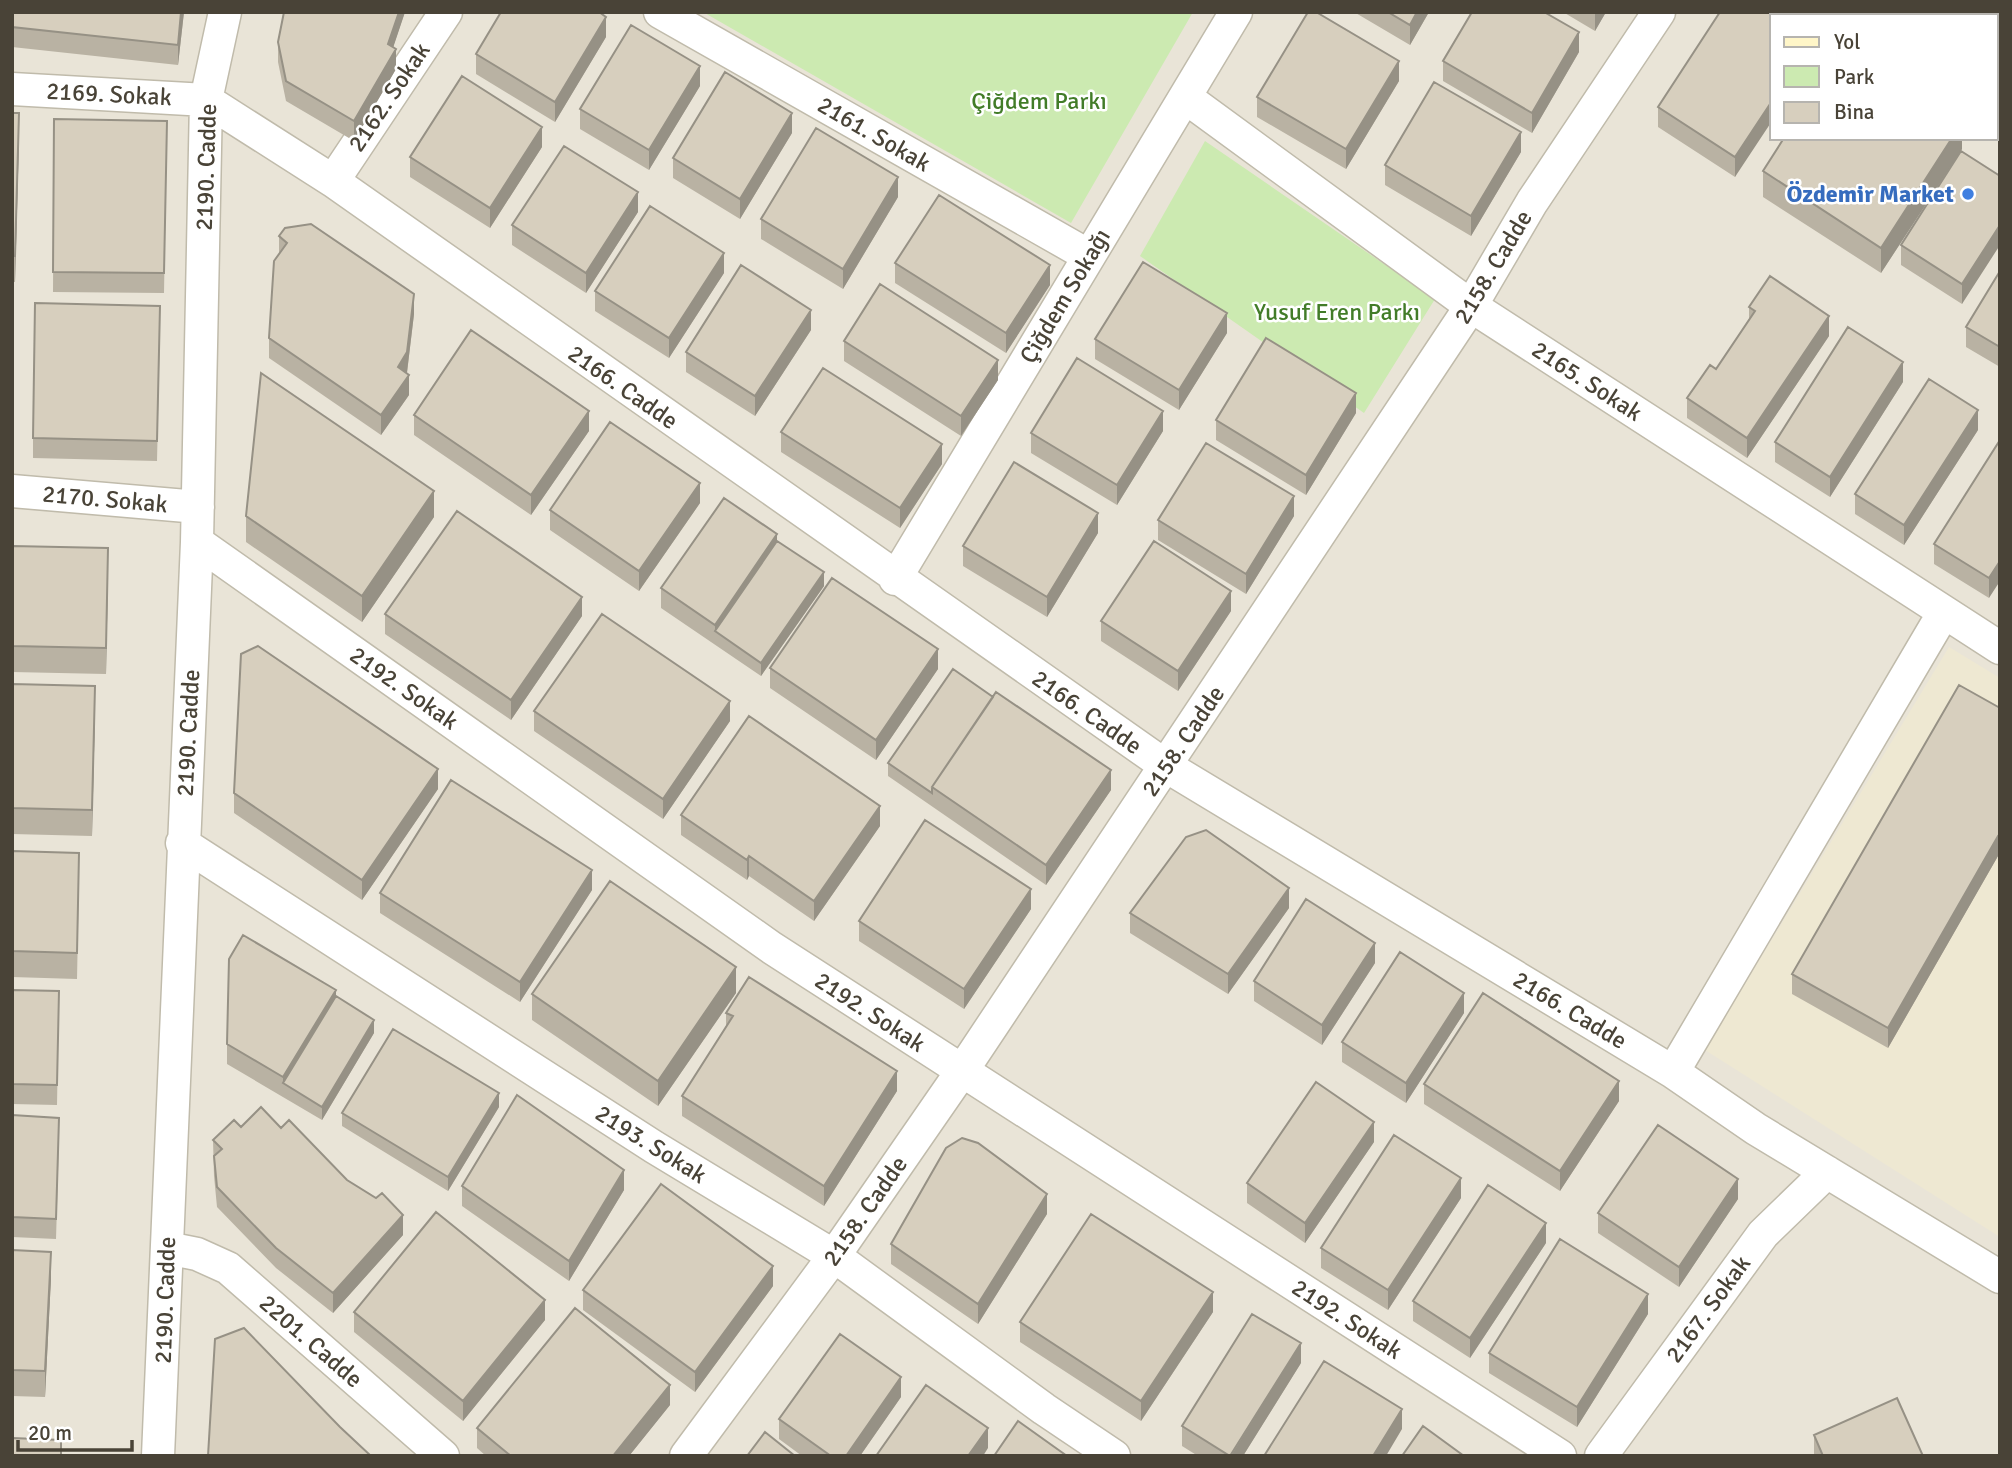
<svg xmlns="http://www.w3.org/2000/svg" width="2012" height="1468" font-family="Signika,sans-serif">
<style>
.residential{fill:#e9e4d7;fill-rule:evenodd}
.education{fill:#eee8d2}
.green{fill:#cceab1}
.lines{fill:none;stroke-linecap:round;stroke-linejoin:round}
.street-casing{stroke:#c0bbab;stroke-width:35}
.secondary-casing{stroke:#d6c998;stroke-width:42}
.street{stroke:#fff;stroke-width:32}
.secondary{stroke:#fff6c8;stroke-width:38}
.wall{fill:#b9b2a3}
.shaded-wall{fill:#969185}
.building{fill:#d7cfbe;stroke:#969185;stroke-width:2}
.shop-dot{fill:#3f7fe0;stroke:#fff;stroke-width:2.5}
.labels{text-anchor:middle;stroke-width:5;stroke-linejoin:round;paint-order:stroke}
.street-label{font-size:24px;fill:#494337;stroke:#fff}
.park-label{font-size:24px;fill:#427c28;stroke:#fff}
.shop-label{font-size:24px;font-weight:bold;fill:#366cbe;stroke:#fff;text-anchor:end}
</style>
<rect width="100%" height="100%" fill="#f5f2e9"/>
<path class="residential" d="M 12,12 L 2000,12 L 2000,1456 L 12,1456 ZM 1772,16 L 1996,16 L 1996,138 L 1772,138 Z"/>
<path class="education" d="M 1949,647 L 2000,678 L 2000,1237 L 1705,1050 Z"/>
<path class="green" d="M 703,12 L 1193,12 L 1071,223 Z
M 1205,141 L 1435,299 L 1364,413 L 1140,256 Z"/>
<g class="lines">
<g class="street-casing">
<path id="street" d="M 660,12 L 1089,256
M 12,89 L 206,100 L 333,181 L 1166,766 L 1673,1072 L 1756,1129 L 2000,1277
M 1185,97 L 1471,306 L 2000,648
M 333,181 L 446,12
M 12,491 L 198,507
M 197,542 L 772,948 L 1560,1456
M 895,579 L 1236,12
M 182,843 L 654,1147 L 834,1256 L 1044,1409 L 1114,1456
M 1673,1072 L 1944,612
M 167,1248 L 197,1254 L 228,1268 L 443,1456
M 158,1456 L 197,542 L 206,100 L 225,12
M 686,1456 L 834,1256 L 962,1071 L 1471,306 L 1532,202 L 1659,12
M 1601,1456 L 1763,1234 L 1827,1172"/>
</g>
<g class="secondary-casing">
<path id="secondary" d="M 1919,12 L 1924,16
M 1996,60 L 2000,62"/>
</g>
<use href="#street" class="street"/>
<use href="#secondary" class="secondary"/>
</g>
<path class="wall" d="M 12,12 L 184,12 L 178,65 L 12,47 Z
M 405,12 L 393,47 L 396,69 L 354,141 L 286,101 L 278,62 L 278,42 Z
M 1354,12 L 1429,12 L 1410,45 Z
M 1563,12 L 1606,12 L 1595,31 Z
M 1785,12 L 1735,177 L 1658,127 L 1658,107 Z
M 606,37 L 555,122 L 476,74 L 476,54 Z
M 1579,52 L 1532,133 L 1443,81 L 1443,61 Z
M 1399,81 L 1346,169 L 1257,117 L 1257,97 Z
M 700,86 L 649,170 L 580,129 L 580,109 Z
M 12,113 L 19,139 L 15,282 L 12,282 Z
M 54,119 L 167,121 L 164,293 L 53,292 Z
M 792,133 L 740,219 L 673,178 L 673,158 Z
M 1962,138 L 1962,149 L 1881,273 L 1763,197 L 1763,171 Z
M 542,147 L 490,228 L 410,177 L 410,157 Z
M 1521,152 L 1471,236 L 1385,185 L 1385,165 Z
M 2000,176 L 1962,304 L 1901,265 L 1901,245 Z
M 898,197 L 843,289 L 761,239 L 761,219 Z
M 638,212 L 586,293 L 512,245 L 512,225 Z
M 279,236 L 414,314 L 407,373 L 409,395 L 381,435 L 269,358 L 269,338 L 279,255 Z
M 895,263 L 1050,285 L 1006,353 L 895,283 Z
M 2000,271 L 2000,367 L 1966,347 L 1966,327 Z
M 724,273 L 669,358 L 595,311 L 595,291 Z
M 1749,307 L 1829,336 L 1747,458 L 1687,418 L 1687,398 L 1716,369 L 1749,319 Z
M 160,326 L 157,461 L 33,458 L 33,438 Z
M 811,330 L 755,416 L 686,372 L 686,352 Z
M 1227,333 L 1179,410 L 1095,359 L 1095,339 Z
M 844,341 L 998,380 L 961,436 L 844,361 Z
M 1903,382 L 1830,497 L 1775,462 L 1775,442 Z
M 1356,413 L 1306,495 L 1216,440 L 1216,420 Z
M 414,415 L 589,431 L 531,515 L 414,435 Z
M 1978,430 L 1904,545 L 1855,514 L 1855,494 Z
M 1163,431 L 1117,505 L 1031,453 L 1031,433 Z
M 781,432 L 942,464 L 900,528 L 781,452 Z
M 2000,440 L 1989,598 L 1934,564 L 1934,544 Z
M 700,503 L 639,591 L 550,530 L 550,510 Z
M 246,516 L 434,517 L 362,622 L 246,542 Z
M 1294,516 L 1246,594 L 1158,540 L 1158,520 Z
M 1098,533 L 1047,617 L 963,566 L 963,546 Z
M 777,541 L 824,586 L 761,676 L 661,608 L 661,588 Z
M 12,546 L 108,574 L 106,674 L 12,672 Z
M 1231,611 L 1178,691 L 1101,641 L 1101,621 Z
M 385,614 L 582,616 L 511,720 L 385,634 Z
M 770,668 L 938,669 L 876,760 L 770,688 Z
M 12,684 L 95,712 L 92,836 L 12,834 Z
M 2000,708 L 2000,857 L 1998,856 L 1888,1048 L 1792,994 L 1792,974 Z
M 534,711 L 730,721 L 663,819 L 534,731 Z
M 888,763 L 1111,790 L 1046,885 L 888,776 Z
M 438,789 L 362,900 L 234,813 L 234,793 Z
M 681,815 L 880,826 L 814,921 L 749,876 L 747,880 L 681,835 Z
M 12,851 L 79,878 L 77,979 L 12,977 Z
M 592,890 L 520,1002 L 380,913 L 380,893 Z
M 1289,908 L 1228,994 L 1130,933 L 1130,913 Z
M 1031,909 L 964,1009 L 859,941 L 859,921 Z
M 1375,963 L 1322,1045 L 1254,1001 L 1254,981 Z
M 12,990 L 59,991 L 57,1105 L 12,1104 Z
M 736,993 L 658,1106 L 532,1020 L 532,994 Z
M 336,996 L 374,1033 L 322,1120 L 227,1064 L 227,1044 Z
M 726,1013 L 897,1091 L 824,1206 L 682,1116 L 682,1096 L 726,1026 Z
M 1464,1013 L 1406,1103 L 1342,1062 L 1342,1042 Z
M 1424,1084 L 1619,1101 L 1560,1191 L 1424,1104 Z
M 499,1107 L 448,1191 L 342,1126 L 342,1113 Z
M 12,1115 L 59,1138 L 56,1239 L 12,1237 Z
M 241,1127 L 281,1128 L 347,1180 L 403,1235 L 333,1313 L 276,1268 L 217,1207 L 214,1176 L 213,1140 Z
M 1374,1142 L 1305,1243 L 1247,1203 L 1247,1183 Z
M 462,1186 L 624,1190 L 569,1281 L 462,1206 Z
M 1461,1198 L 1388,1310 L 1321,1268 L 1321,1248 Z
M 1738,1199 L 1679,1287 L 1598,1233 L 1598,1213 Z
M 1047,1214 L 978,1324 L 891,1264 L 891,1244 Z
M 1546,1243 L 1470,1358 L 1413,1321 L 1413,1301 Z
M 12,1250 L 51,1278 L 45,1397 L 12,1396 Z
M 773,1286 L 695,1392 L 583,1310 L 583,1290 Z
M 354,1312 L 545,1320 L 463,1421 L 354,1332 Z
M 1213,1312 L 1141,1421 L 1020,1342 L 1020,1322 Z
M 1648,1314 L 1577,1427 L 1489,1373 L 1489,1353 Z
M 1301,1363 L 1243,1456 L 1198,1456 L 1182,1446 L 1182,1426 Z
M 901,1397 L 860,1456 L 802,1456 L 779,1439 L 779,1419 Z
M 670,1405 L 629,1456 L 486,1456 L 477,1448 L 477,1428 Z
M 1814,1435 L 1923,1456 L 1814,1456 Z"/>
<path class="shaded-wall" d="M 181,12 L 184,12 L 178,65 L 178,45 Z
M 399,12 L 405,12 L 389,60 L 396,49 L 396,69 L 354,141 L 354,121 L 388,44 Z
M 1417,12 L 1429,12 L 1410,45 L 1410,25 Z
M 1595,12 L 1606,12 L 1595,31 Z
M 606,17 L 606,37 L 555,122 L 555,102 Z
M 1579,32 L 1579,52 L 1532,133 L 1532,113 Z
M 1399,61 L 1399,81 L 1346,169 L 1346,149 Z
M 700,66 L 700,86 L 649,170 L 649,150 Z
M 1772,101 L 1772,121 L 1735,177 L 1735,157 Z
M 19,113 L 19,139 L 15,282 L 15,256 Z
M 792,113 L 792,133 L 740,219 L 740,199 Z
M 542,127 L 542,147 L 490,228 L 490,208 Z
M 1521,132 L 1521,152 L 1471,236 L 1471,216 Z
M 1952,138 L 1962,138 L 1962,149 L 1881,273 L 1881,248 Z
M 898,177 L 898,197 L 843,289 L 843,269 Z
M 638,192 L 638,212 L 586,293 L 586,273 Z
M 2000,225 L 2000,245 L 1962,304 L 1962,284 Z
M 724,253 L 724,273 L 669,358 L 669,338 Z
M 1050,265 L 1050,285 L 1006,353 L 1006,333 Z
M 414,294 L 414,314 L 407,372 L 398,387 L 398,367 Z
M 811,310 L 811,330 L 755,416 L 755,396 Z
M 1227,313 L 1227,333 L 1179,410 L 1179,390 Z
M 1829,316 L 1829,336 L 1747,458 L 1747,438 Z
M 998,360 L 998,380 L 961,436 L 961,416 Z
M 1903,362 L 1903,382 L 1830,497 L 1830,477 Z
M 409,375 L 409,395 L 381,435 L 381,415 Z
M 1356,393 L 1356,413 L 1306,495 L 1306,475 Z
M 1978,410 L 1978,430 L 1904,545 L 1904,525 Z
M 589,411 L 589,431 L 531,515 L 531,495 Z
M 1163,411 L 1163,431 L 1117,505 L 1117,485 Z
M 942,444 L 942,464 L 900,528 L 900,508 Z
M 700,483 L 700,503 L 639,591 L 639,571 Z
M 434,491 L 434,517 L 362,622 L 362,596 Z
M 1294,496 L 1294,516 L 1246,594 L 1246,574 Z
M 1098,513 L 1098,533 L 1047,617 L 1047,597 Z
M 777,534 L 777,554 L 715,631 L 715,645 L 715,625 Z
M 108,548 L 108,574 L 106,674 L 106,648 Z
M 2000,561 L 2000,581 L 1989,598 L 1989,578 Z
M 824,572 L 824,586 L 761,676 L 761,663 Z
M 1231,591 L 1231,611 L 1178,691 L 1178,671 Z
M 582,597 L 582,616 L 511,720 L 511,700 Z
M 938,649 L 938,669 L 876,760 L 876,740 Z
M 95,686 L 95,712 L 92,836 L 92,810 Z
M 730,701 L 730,721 L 663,819 L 663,799 Z
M 438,769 L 438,789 L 362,900 L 362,880 Z
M 1111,770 L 1111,790 L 1046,885 L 1046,865 Z
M 880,806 L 880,826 L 814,921 L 814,901 Z
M 1998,836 L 1998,856 L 1888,1048 L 1888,1028 Z
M 749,856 L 749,876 L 747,880 L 747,860 Z
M 592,870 L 592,890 L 520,1002 L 520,982 Z
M 1289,888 L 1289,908 L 1228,994 L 1228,974 Z
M 1031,889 L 1031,909 L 964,1009 L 964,989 Z
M 1375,943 L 1375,963 L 1322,1045 L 1322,1025 Z
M 736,967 L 736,993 L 658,1106 L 658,1081 Z
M 336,990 L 336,1010 L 283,1083 L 283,1077 Z
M 1464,993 L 1464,1013 L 1406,1103 L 1406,1083 Z
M 374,1020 L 374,1033 L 322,1120 L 322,1107 Z
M 897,1071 L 897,1091 L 824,1206 L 824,1186 Z
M 1619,1081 L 1619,1101 L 1560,1191 L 1560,1171 Z
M 499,1093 L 499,1107 L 448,1191 L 448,1177 Z
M 1374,1122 L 1374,1142 L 1305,1243 L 1305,1223 Z
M 624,1170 L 624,1190 L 569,1281 L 569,1261 Z
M 1461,1178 L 1461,1198 L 1388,1310 L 1388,1290 Z
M 1738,1179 L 1738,1199 L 1679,1287 L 1679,1267 Z
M 1047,1194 L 1047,1214 L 978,1324 L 978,1304 Z
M 403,1215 L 403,1235 L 333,1313 L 333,1293 Z
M 1546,1223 L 1546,1243 L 1470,1358 L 1470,1338 Z
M 51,1252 L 51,1278 L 45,1397 L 45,1371 Z
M 773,1266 L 773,1286 L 695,1392 L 695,1372 Z
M 1213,1292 L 1213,1312 L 1141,1421 L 1141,1401 Z
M 1648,1294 L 1648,1314 L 1577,1427 L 1577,1407 Z
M 545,1300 L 545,1320 L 463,1421 L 463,1401 Z
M 1301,1343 L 1301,1363 L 1243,1456 L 1231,1456 Z
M 901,1377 L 901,1397 L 860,1456 L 846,1456 Z
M 670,1385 L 670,1405 L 629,1456 L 613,1456 Z
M 1402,1409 L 1402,1429 L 1386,1456 L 1373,1456 Z
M 988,1428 L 988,1448 L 983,1456 L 968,1456 Z"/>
<path class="building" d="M 12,12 L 181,12 L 178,45 L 12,27 Z
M 284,12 L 399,12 L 388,44 L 396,49 L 354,121 L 286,81 L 278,42 Z
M 501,12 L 599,12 L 606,17 L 555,102 L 476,54 Z
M 1308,12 L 1316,12 L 1399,61 L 1346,149 L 1257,97 Z
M 1388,12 L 1417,12 L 1410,25 Z
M 1472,12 L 1544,12 L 1579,32 L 1532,113 L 1443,61 Z
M 1720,12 L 1785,12 L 1790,16 L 1772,16 L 1772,101 L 1735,157 L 1658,107 Z
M 631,25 L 700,66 L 649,150 L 580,109 Z
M 725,72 L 792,113 L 740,199 L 673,158 Z
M 462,76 L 542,127 L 490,208 L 410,157 Z
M 1434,82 L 1521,132 L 1471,216 L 1385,165 Z
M 12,113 L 19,113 L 15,256 L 12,256 Z
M 54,119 L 167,121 L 164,273 L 53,272 Z
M 816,128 L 898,177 L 843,269 L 761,219 Z
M 1784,138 L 1952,138 L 1881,248 L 1763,171 Z
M 564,146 L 638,192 L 586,273 L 512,225 Z
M 1961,151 L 2000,176 L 2000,225 L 1962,284 L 1901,245 Z
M 939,195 L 1050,265 L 1006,333 L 895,263 Z
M 650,206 L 724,253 L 669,338 L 595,291 Z
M 311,224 L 414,294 L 407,352 L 398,367 L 409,375 L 381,415 L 269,338 L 274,261 L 287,243 L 279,236 L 285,228 Z
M 1143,262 L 1227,313 L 1179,390 L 1095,339 Z
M 741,265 L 811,310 L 755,396 L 686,352 Z
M 2000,271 L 2000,347 L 1966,327 Z
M 1770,276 L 1829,316 L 1747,438 L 1687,398 L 1710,365 L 1716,369 L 1755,311 L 1749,307 Z
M 880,284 L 998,360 L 961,416 L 844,341 Z
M 35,303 L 160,306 L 157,441 L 33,438 Z
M 1848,327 L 1903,362 L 1830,477 L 1775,442 Z
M 471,330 L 589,411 L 531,495 L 414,415 Z
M 1266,338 L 1356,393 L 1306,475 L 1216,420 Z
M 1077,358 L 1163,411 L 1117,485 L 1031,433 Z
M 823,368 L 942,444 L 900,508 L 781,432 Z
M 261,373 L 434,491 L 362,596 L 246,516 Z
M 1929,379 L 1978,410 L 1904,525 L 1855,494 Z
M 610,422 L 700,483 L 639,571 L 550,510 Z
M 2000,440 L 2000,561 L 1989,578 L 1934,544 Z
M 1206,443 L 1294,496 L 1246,574 L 1158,520 Z
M 1014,462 L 1098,513 L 1047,597 L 963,546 Z
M 724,498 L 777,534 L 715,625 L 661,588 Z
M 457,511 L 582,597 L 511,700 L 385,614 Z
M 777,541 L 824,572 L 761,663 L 715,631 Z
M 1154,541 L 1231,591 L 1178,671 L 1101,621 Z
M 12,546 L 108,548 L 106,648 L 12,646 Z
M 832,578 L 938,649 L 876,740 L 770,668 Z
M 602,614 L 730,701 L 663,799 L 534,711 Z
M 258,646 L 438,769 L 362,880 L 234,793 L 241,654 Z
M 953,669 L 993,697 L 932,787 L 932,793 L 888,763 Z
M 12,684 L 95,686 L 92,810 L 12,808 Z
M 1959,685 L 2000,708 L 2000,837 L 1998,836 L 1888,1028 L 1792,974 Z
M 996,692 L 1111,770 L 1046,865 L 932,787 Z
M 749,716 L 880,806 L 814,901 L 749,856 L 747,860 L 681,815 Z
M 451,780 L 592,870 L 520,982 L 380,893 Z
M 925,820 L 1031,889 L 964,989 L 859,921 Z
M 1206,830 L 1289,888 L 1228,974 L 1130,913 L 1186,837 Z
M 12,851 L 79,853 L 77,953 L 12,951 Z
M 610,881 L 736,967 L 658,1081 L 532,994 Z
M 1306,899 L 1375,943 L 1322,1025 L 1254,981 Z
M 243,935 L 336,990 L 283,1077 L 227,1044 L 229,959 Z
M 1400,952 L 1464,993 L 1406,1083 L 1342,1042 Z
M 749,977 L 897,1071 L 824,1186 L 682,1096 L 733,1016 L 726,1013 Z
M 12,990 L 59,991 L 57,1085 L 12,1084 Z
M 1483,993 L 1619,1081 L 1560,1171 L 1424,1084 Z
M 336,996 L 374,1020 L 322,1107 L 283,1083 Z
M 393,1029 L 499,1093 L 448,1177 L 342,1113 Z
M 1316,1082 L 1374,1122 L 1305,1223 L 1247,1183 Z
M 517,1095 L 624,1170 L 569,1261 L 462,1186 Z
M 261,1107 L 281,1128 L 289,1120 L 347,1180 L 376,1198 L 382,1193 L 403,1215 L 333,1293 L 276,1248 L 217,1187 L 214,1156 L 222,1149 L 213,1140 L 234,1120 L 241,1127 Z
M 12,1115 L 59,1118 L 56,1219 L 12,1217 Z
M 1658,1125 L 1738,1179 L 1679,1267 L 1598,1213 Z
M 1394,1135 L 1461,1178 L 1388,1290 L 1321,1248 Z
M 962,1138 L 978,1143 L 1047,1194 L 978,1304 L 891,1244 L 946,1148 Z
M 661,1184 L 773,1266 L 695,1372 L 583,1290 Z
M 1488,1185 L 1546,1223 L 1470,1338 L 1413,1301 Z
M 436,1212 L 545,1300 L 463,1401 L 354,1312 Z
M 1091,1214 L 1213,1292 L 1141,1401 L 1020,1322 Z
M 1560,1239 L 1648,1294 L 1577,1407 L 1489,1353 Z
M 12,1250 L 51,1252 L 45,1371 L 12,1370 Z
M 575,1308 L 670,1385 L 613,1456 L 511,1456 L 477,1428 Z
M 1252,1314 L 1301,1343 L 1230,1456 L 1182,1426 Z
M 244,1328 L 340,1427 L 371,1456 L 208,1456 L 215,1339 Z
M 840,1334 L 901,1377 L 846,1456 L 831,1456 L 779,1419 Z
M 1324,1361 L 1402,1409 L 1373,1456 L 1264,1456 Z
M 926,1385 L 988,1428 L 968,1456 L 876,1456 Z
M 1897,1398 L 1923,1456 L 1823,1456 L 1814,1435 Z
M 1018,1421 L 1067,1456 L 994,1456 Z
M 1423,1426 L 1464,1456 L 1402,1456 Z
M 765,1432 L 795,1456 L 747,1456 Z
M 12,1438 L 61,1440 L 61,1456 L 12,1456 Z"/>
<circle class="shop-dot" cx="1968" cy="194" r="7"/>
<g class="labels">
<g class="street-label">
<text transform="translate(109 94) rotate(3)" y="8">2169. Sokak</text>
<text transform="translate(389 97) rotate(-56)" y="8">2162. Sokak</text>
<text transform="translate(874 134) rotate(30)" y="8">2161. Sokak</text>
<text transform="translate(206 167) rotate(-88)" y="8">2190. Cadde</text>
<text transform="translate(1493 267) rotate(-59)" y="8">2158. Cadde</text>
<text transform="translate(1065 296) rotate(-59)" y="8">Çiğdem Sokağı</text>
<text transform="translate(1587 381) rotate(33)" y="8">2165. Sokak</text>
<text transform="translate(623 387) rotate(35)" y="8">2166. Cadde</text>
<text transform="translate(105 499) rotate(5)" y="8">2170. Sokak</text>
<text transform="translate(404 688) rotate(35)" y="8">2192. Sokak</text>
<text transform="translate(1087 712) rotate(35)" y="8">2166. Cadde</text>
<text transform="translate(188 733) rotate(-87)" y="8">2190. Cadde</text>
<text transform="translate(1183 741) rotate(-56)" y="8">2158. Cadde</text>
<text transform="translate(1570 1010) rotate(31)" y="8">2166. Cadde</text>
<text transform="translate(870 1012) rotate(33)" y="8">2192. Sokak</text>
<text transform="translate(651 1144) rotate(32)" y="8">2193. Sokak</text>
<text transform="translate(865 1211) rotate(-55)" y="8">2158. Cadde</text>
<text transform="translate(165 1300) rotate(-88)" y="8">2190. Cadde</text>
<text transform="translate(1708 1309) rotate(-54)" y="8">2167. Sokak</text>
<text transform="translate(1347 1319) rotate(33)" y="8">2192. Sokak</text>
<text transform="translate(311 1341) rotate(41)" y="8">2201. Cadde</text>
</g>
<g class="park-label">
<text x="1039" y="109">Çiğdem Parkı</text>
<text x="1337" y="320">Yusuf Eren Parkı</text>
</g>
<g class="shop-label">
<text x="1954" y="202">Özdemir Market</text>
</g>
</g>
<rect width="2012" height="1468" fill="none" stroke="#494337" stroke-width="28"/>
<rect x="1770" y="14" width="228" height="126" fill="#ffffff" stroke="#b6b4af" stroke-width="2"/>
<rect x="1784" y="37" width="35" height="10" fill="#fff6c8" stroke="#b6b4af" stroke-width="2"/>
<text x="1834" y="49" font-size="21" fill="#494337">Yol</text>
<rect x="1784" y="66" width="35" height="21" fill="#cceab1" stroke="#b6b4af" stroke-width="2"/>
<text x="1834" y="84" font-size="21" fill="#494337">Park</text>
<rect x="1784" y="102" width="35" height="21" fill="#d7cfbe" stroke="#b6b4af" stroke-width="2"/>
<text x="1834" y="119" font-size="21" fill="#494337">Bina</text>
<path d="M18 1440v10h114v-10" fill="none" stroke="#494337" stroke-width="3.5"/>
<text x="28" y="1440" font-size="21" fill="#494337" stroke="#ffffff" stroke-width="5" paint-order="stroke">20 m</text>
</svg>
